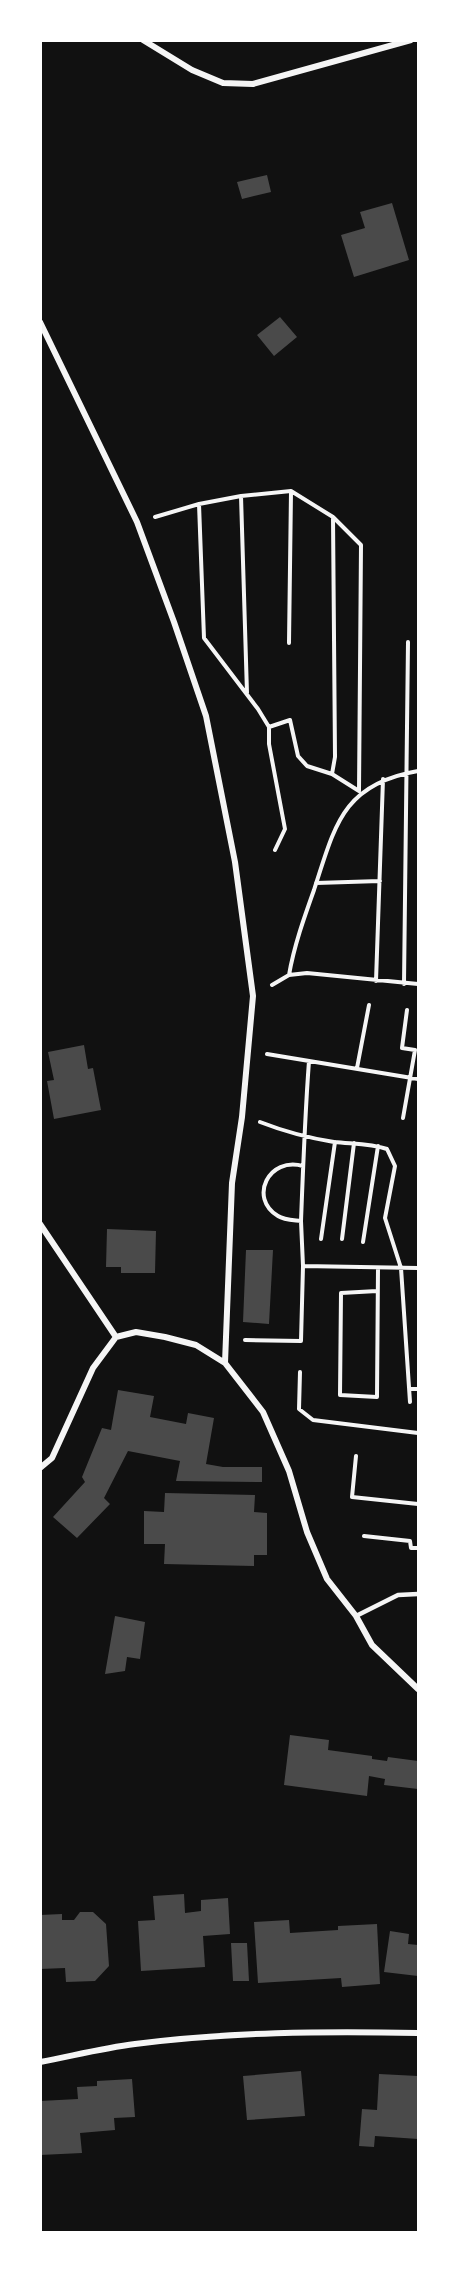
<svg xmlns="http://www.w3.org/2000/svg" width="459" height="2273" font-family="'Fira Sans Condensed',sans-serif">
<style>
.building{fill:#4a4a4a}
.lines{fill:none;stroke-linecap:round;stroke-linejoin:round}
.path{stroke:#f5f5f5;stroke-width:4}
.service{stroke:#f5f5f5;stroke-width:4.5}
.minor{stroke:#f5f5f5;stroke-width:6}
</style>
<rect width="100%" height="100%" fill="#111"/>
<path class="building" d="M 267,175 L 271,192 L 242,199 L 237,182 Z
M 392,203 L 409,260 L 354,277 L 341,235 L 365,228 L 360,212 Z
M 280,317 L 297,337 L 274,356 L 257,335 Z
M 84,1045 L 88,1069 L 93,1068 L 101,1110 L 54,1119 L 47,1081 L 54,1080 L 48,1052 Z
M 107,1229 L 156,1231 L 155,1273 L 121,1273 L 121,1267 L 106,1267 Z
M 246,1250 L 273,1250 L 269,1324 L 243,1322 Z
M 118,1390 L 154,1396 L 150,1417 L 186,1424 L 188,1413 L 214,1418 L 206,1464 L 223,1467 L 262,1467 L 262,1482 L 176,1481 L 180,1461 L 128,1451 L 104,1498 L 110,1504 L 77,1538 L 53,1517 L 85,1482 L 82,1477 L 102,1428 L 111,1430 Z
M 165,1493 L 255,1495 L 254,1512 L 267,1513 L 267,1555 L 254,1555 L 254,1566 L 164,1564 L 165,1544 L 144,1544 L 144,1511 L 164,1512 Z
M 115,1616 L 145,1622 L 140,1659 L 127,1657 L 125,1671 L 105,1674 Z
M 290,1735 L 329,1740 L 328,1750 L 372,1756 L 372,1759 L 387,1761 L 388,1757 L 418,1761 L 418,1789 L 384,1785 L 385,1779 L 369,1776 L 367,1796 L 284,1785 Z
M 184,1894 L 185,1913 L 201,1911 L 201,1900 L 228,1898 L 230,1934 L 203,1936 L 205,1967 L 141,1971 L 138,1921 L 155,1920 L 153,1896 Z
M 80,1912 L 93,1912 L 106,1924 L 109,1966 L 95,1981 L 66,1982 L 65,1968 L 40,1969 L 40,1915 L 62,1914 L 62,1920 L 74,1920 Z
M 289,1920 L 290,1933 L 338,1930 L 338,1926 L 377,1924 L 380,1984 L 342,1987 L 341,1978 L 258,1983 L 254,1922 Z
M 390,1931 L 409,1934 L 408,1944 L 418,1945 L 418,1976 L 384,1972 Z
M 231,1943 L 247,1943 L 249,1981 L 233,1981 Z
M 301,2071 L 305,2116 L 247,2120 L 243,2076 Z
M 379,2074 L 418,2076 L 418,2139 L 375,2136 L 374,2147 L 359,2146 L 362,2109 L 377,2110 Z
M 132,2079 L 135,2117 L 114,2118 L 115,2130 L 80,2133 L 82,2153 L 40,2155 L 40,2101 L 78,2099 L 77,2087 L 97,2086 L 97,2081 Z"/>
<g class="lines">
<path class="path" d="M 241,496 L 247,693
M 199,504 L 204,638 L 258,709 L 269,727 L 269,744 L 285,829 L 275,850
M 155,517 L 199,504 L 241,496 L 291,491 L 333,517 L 361,545 L 359,791
M 289,643 L 291,492
M 269,727 L 290,720 L 298,756 L 307,766 L 332,774 L 359,791
M 332,774 L 335,757 L 333,517
M 316,883 L 380,881
M 289,975 C 294,946 304,918 314,890 C 335,826 342,784 418,771
M 376,981 L 383,779
M 404,984 L 408,642
M 272,985 L 289,975 L 307,973 L 418,984
M 267,1054 L 418,1079
M 357,1068 L 369,1005
M 403,1118 L 415,1050 L 402,1048 L 407,1010
M 260,1122 C 283,1131 309,1138 334,1142 C 352,1144 370,1143 387,1149 L 395,1166 L 385,1218 L 401,1268 L 410,1402
M 303,1166 C 269,1156 248,1198 278,1216 C 284,1220 293,1220 301,1221 C 303,1168 305,1114 309,1061
M 301,1221 L 303,1266
M 321,1239 L 335,1142
M 342,1239 L 354,1143
M 363,1242 L 378,1146
M 377,1291 L 341,1293 L 340,1395 L 377,1397 L 378,1268
M 245,1340 L 301,1341 L 303,1266 L 418,1268
M 300,1372 L 299,1409 L 313,1420 L 418,1433
M 410,1389 L 418,1389
M 356,1456 L 352,1497 L 418,1504
M 364,1536 L 410,1541 L 411,1548 L 418,1548"/>
<path class="service" d="M 356,1616 L 398,1595 L 418,1594"/>
<path class="minor" d="M 143,40 L 192,70 L 223,83 L 253,84 L 411,40
M 40,322 L 137,522 L 174,622 L 206,716 L 235,862 L 253,996 L 242,1117 L 232,1183 L 225,1363
M 40,1224 L 116,1337 L 136,1332 L 165,1337 L 196,1345 L 225,1363 L 263,1412 L 289,1471 L 307,1532 L 327,1579 L 356,1616 L 372,1645 L 418,1689
M 40,1468 L 52,1458 L 93,1368 L 116,1337
M 40,2062 C 72,2056 103,2048 135,2044 C 229,2032 323,2031 418,2033"/>
</g>
<rect width="459" height="2273" fill="none" stroke="#ffffff" stroke-width="84"/>
</svg>
